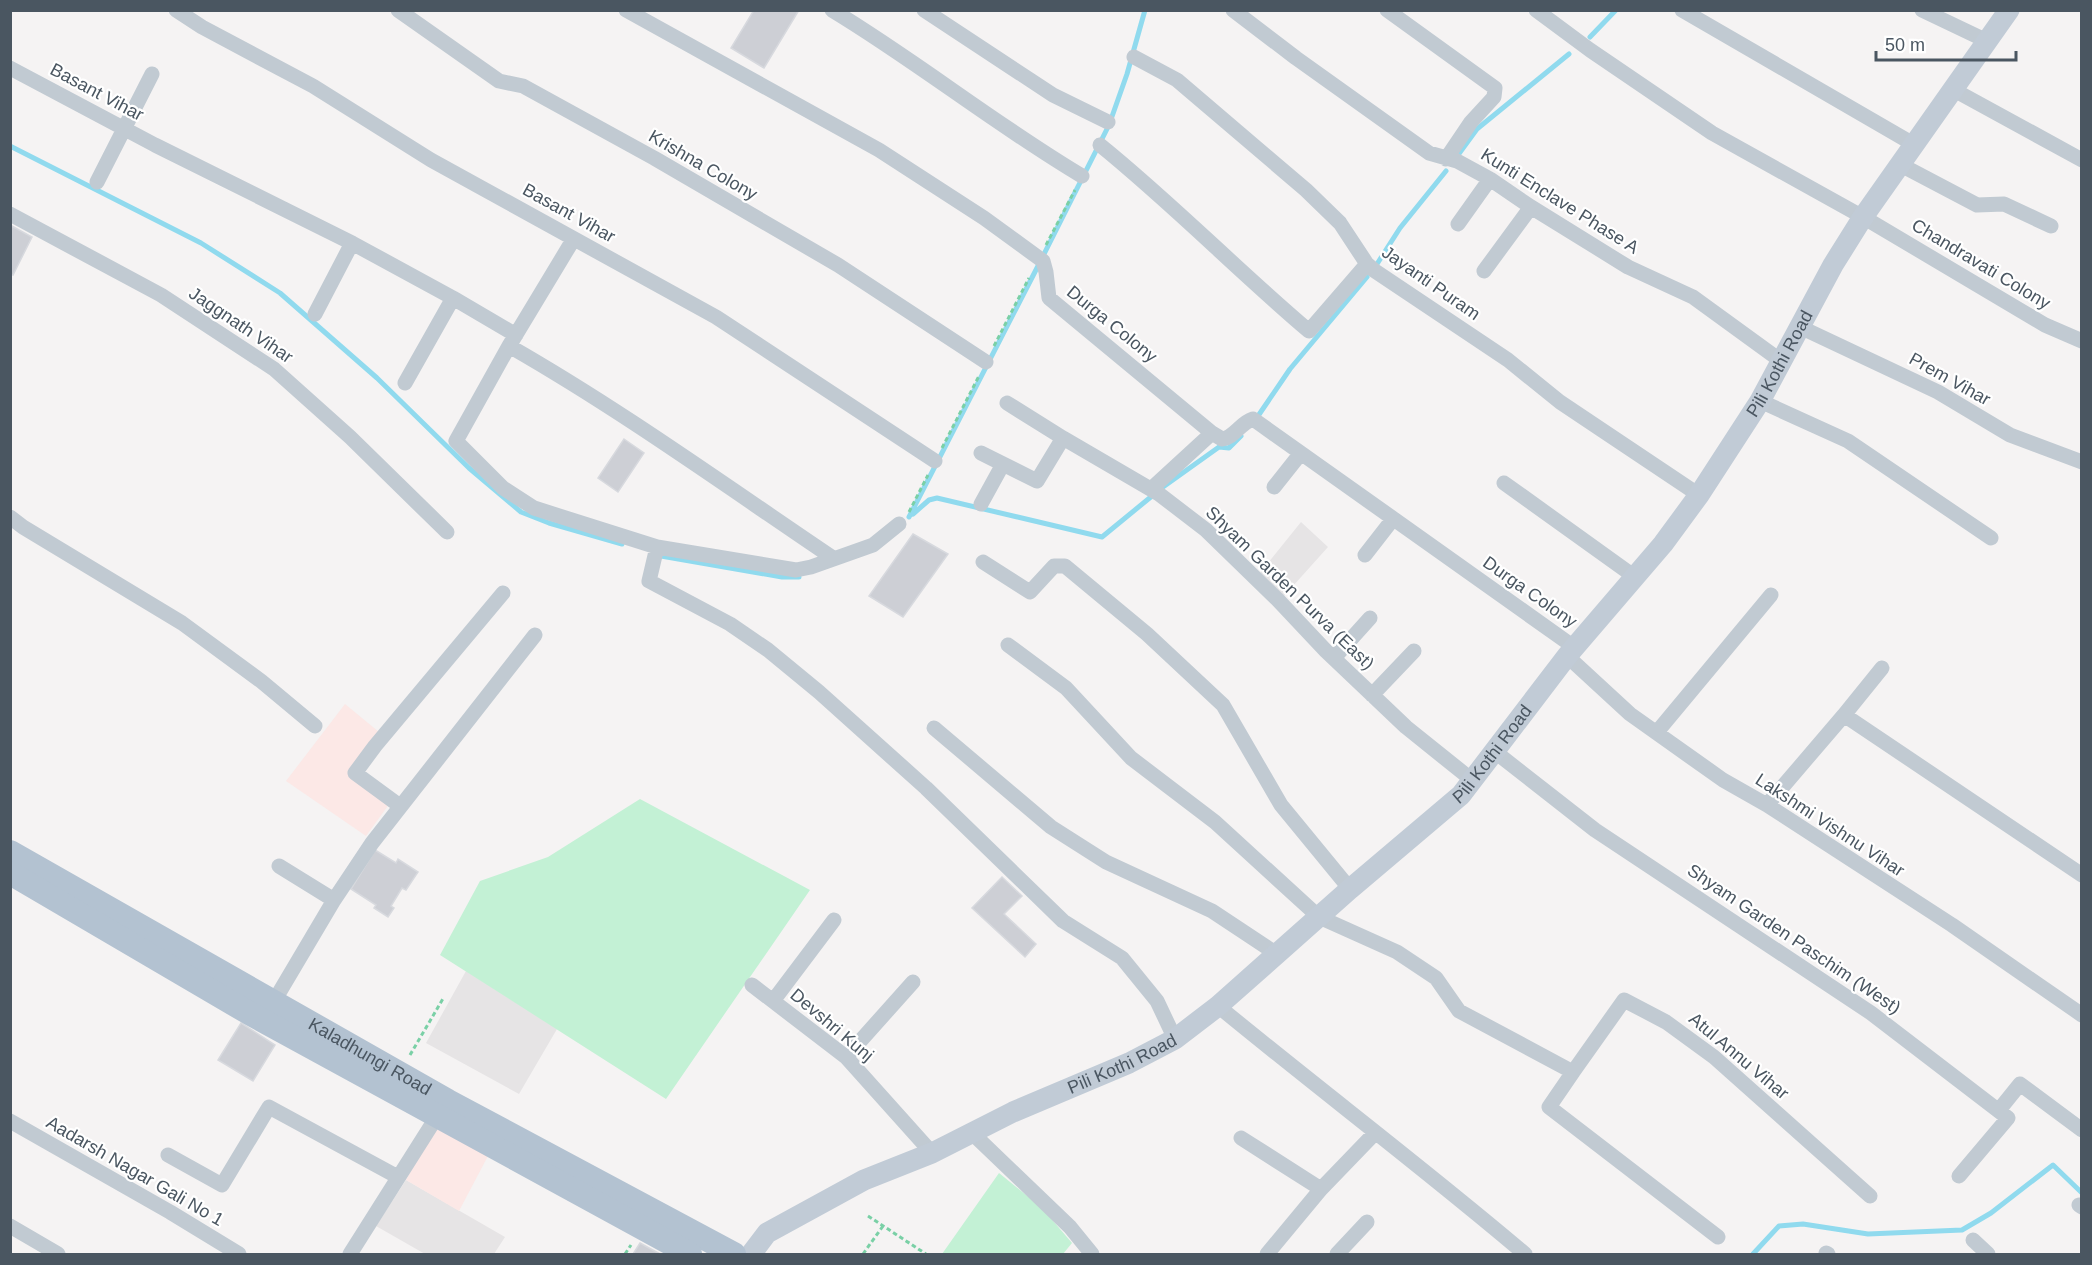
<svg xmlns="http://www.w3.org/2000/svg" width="2092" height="1265" font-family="Arial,sans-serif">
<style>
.education{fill:#e6e4e5}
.medical{fill:#fce8e6}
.green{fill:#c3f1d5}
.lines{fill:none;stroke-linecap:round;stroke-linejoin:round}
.stream{stroke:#90daee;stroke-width:5}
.building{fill:#cdcfd5;stroke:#d7d9de;stroke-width:1.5}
.path{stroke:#7ad0a6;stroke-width:3;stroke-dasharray:4.5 3;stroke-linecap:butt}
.street{stroke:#c1cad2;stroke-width:15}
.secondary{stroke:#c1cbd6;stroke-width:21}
.primary{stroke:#b3c2d1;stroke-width:24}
.labels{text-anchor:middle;stroke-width:4.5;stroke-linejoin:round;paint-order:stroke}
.street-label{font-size:18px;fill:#4a5661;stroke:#fff}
</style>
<rect width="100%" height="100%" fill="#f5f3f3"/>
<path class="education" d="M 1301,522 L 1328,547 L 1284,596 L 1260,573 Z
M 466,971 L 557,1029 L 519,1094 L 426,1043 Z
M 406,1180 L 505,1237 L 494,1254 L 425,1254 L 376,1226 Z"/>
<path class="medical" d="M 345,704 L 379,732 L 349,771 L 390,803 L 366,836 L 286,781 Z
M 436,1126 L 488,1156 L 459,1211 L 406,1180 Z"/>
<path class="green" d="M 640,799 L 810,890 L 666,1099 L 440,955 L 480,881 L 548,857 Z
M 999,1173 L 1042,1208 L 1072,1243 L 1063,1254 L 942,1254 Z"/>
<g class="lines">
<path class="stream" d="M 1590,37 L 1616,10
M 10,146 L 201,243 L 280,293 L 377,378 L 469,468 L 521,512 L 549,523 L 622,544
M 1458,155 L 1477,129 L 1569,54
M 1043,256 L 1109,125 L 1127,74 L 1145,10
M 1377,264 L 1400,228 L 1446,171
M 1258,416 L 1290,369 L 1367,277
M 1163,487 L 1219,447 L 1229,448 L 1241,436
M 913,514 L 929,500 L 937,498 L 1102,537 L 1152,496
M 909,517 L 1039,264
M 661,556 L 782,577 L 799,577
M 1753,1254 L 1779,1226 L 1803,1224 L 1868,1234 L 1962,1230 L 1991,1213 L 2053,1165 L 2082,1193"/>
</g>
<path class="building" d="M 754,10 L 799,10 L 764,68 L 731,48 Z
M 10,225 L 32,237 L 13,275 L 10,274 Z
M 624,439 L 644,453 L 618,492 L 598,478 Z
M 913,534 L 948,554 L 903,617 L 869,596 Z
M 375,850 L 396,863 L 398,859 L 418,872 L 406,890 L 402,888 L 391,906 L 394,908 L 388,917 L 374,908 L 376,905 L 351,889 Z
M 1002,877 L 1022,896 L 1004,914 L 1036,944 L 1025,957 L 972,908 Z
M 241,1023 L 275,1045 L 253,1081 L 218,1060 Z
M 640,1243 L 660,1254 L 633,1254 Z"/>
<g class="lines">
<path class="path" d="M 1046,245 L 1075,190
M 994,346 L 1029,278
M 942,448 L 979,376
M 909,512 L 928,475
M 410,1055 L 444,997
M 868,1216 L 926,1254
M 625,1254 L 631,1245
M 863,1254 L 883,1226"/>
<path class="street" d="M 176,10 L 202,27 L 313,86 L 431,160 L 716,317 L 935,461
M 398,10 L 499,81 L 523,86 L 654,158 L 838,265 L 986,362
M 626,10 L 879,150 L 984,218 L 1043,261 L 1046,272 L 1049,298 L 1212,433 L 1222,439 C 1234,438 1240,423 1253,419 L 1574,647
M 832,10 C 918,62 996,125 1082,176
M 924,10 L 1053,95 L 1108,122
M 1233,10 L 1296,58 L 1429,153 L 1457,161 L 1490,179 L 1531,207 L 1628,267 L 1693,297 L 1781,361
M 1387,10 L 1495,88 L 1494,97 L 1471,122 L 1446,159
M 1536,10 L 1590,50 L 1712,133 L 1863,217 L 2045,325 L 2082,341
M 1682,10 L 1915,145
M 1922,10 L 1987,41
M 1134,57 L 1177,80 L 1306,190 L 1340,223 L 1367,264 L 1375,271 L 1508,360 L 1560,402 L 1699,495
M 10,68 L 155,145 L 352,243 L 453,298 L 516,335
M 1954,90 L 2082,160
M 1100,145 C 1173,204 1238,271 1309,331 L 1367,264
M 1901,165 L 1977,205 L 2004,204 L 2051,226
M 97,182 L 152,74
M 10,214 L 161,295 L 274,369 L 350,437 L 447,532
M 1458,224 L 1490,179
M 573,240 L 509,346 L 456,441 L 503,488 L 534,508 L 657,547 L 796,570 L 811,567 L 873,545 L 899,524
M 1484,271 L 1531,207
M 315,314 L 352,243
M 1800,327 L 1938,392 L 2010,435 L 2082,462
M 509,346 C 621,410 726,486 833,558
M 405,383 L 453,298
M 1760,401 L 1848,441 L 1991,538
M 1007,403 L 1063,438 L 1159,494 L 1206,530 L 1278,600 L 1326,651 L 1406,727 L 1472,780
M 981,453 L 1037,481 L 1063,438
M 1504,483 L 1635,577
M 1274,487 L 1301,453
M 1151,489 L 1212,433
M 981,504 L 1003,464
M 10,517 L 23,527 L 182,623 L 261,681 L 315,726
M 657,547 L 649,581 L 730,624 L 768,650 L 819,692 L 926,788 L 1063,921 L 1122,958 L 1157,1001 L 1175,1039
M 1365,555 L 1393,519
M 983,562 L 1030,592 L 1054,566 L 1065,566 L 1147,634 L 1223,705 L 1281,805 L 1350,889
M 1008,645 L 1066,688 L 1131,758 L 1215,822 L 1319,917 L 1397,952 L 1436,978 L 1459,1011 L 1573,1072 L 1624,1000 L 1666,1022 L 1714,1057 L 1870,1196
M 1567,656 L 1630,714 L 1723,780 L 1767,805 L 1952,925 L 2082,1015
M 1334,658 L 1370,618
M 1372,695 L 1414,651
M 1844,715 L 1882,668
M 934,728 L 1051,827 L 1106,862 L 1212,911 L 1277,954
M 1657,732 L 1771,595
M 1494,751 L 1595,830 L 1871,1013 L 2008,1118 L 1959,1176
M 1767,805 L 1844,715 L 2082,875
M 400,806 L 355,773 L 375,746 L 503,593
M 279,866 L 334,900
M 752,985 L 846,1057 L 932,1153
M 773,1001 L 834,920
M 273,1003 L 334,900 L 372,843 L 535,635
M 1218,1006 C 1320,1090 1425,1169 1525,1254
M 846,1057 L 913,982
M 1573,1072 L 1549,1107 L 1718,1237
M 1999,1110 L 2020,1084 L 2082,1130
M 10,1121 L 170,1212 L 239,1254
M 972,1133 L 1070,1227 L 1092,1254
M 1241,1138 L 1321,1189
M 168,1155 L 222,1185 L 269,1107 L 398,1177
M 2079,1205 L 2082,1207
M 10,1226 L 58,1254
M 1973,1240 L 1988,1254
M 1826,1253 L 1828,1254
M 350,1254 L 441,1110
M 1267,1254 L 1321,1189 L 1375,1133
M 1337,1254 L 1367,1222"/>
<path class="secondary" id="s1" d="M 751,1254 L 767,1233 L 864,1180 L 932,1153 L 1013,1112 L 1129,1063 L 1175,1039 L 1218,1006 L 1350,889 L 1461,795 L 1567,656 L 1663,544 L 1699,495 L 1760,401 L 1833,265 L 1863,217 L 2009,10"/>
<g class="primary">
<path id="s2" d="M 10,852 L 448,1101 L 734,1254"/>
<path d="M 10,873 L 249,1013 L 690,1254"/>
</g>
</g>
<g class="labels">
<g class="street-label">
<text transform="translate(97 92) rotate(28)" y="6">Basant Vihar</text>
<text transform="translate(703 165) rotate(30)" y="6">Krishna Colony</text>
<text transform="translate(1560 201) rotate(32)" y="6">Kunti Enclave Phase A</text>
<text transform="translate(569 213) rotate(29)" y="6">Basant Vihar</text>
<text transform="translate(1981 264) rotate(31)" y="6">Chandravati Colony</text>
<text transform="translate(1431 283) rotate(35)" y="6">Jayanti Puram</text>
<text transform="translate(1112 324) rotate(39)" y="6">Durga Colony</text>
<text transform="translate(241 325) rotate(34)" y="6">Jaggnath Vihar</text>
<text dy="6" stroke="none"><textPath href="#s1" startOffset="1392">Pili Kothi Road</textPath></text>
<text transform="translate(1950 379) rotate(29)" y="6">Prem Vihar</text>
<text transform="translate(1290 588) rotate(44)" y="6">Shyam Garden Purva (East)</text>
<text transform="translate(1530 592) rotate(35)" y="6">Durga Colony</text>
<text dy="6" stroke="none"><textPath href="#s1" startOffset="906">Pili Kothi Road</textPath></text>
<text transform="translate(1830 825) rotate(33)" y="6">Lakshmi Vishnu Vihar</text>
<text transform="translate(1794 939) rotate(34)" y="6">Shyam Garden Paschim (West)</text>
<text transform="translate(832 1025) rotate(40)" y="6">Devshri Kunj</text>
<text transform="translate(1739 1056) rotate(40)" y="6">Atul Annu Vihar</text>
<text dy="6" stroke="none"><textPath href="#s2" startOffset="414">Kaladhungi Road</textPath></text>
<text dy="6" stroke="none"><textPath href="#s1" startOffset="420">Pili Kothi Road</textPath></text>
<text transform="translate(135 1171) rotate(30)" y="6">Aadarsh Nagar Gali No 1</text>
</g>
</g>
<rect width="2092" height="1265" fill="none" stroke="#4a5661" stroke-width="24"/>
<path d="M1876 51v9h140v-9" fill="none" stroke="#4a5661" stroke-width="3"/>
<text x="1885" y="51" font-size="18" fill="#4a5661" stroke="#ffffff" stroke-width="4.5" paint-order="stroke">50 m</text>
</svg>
